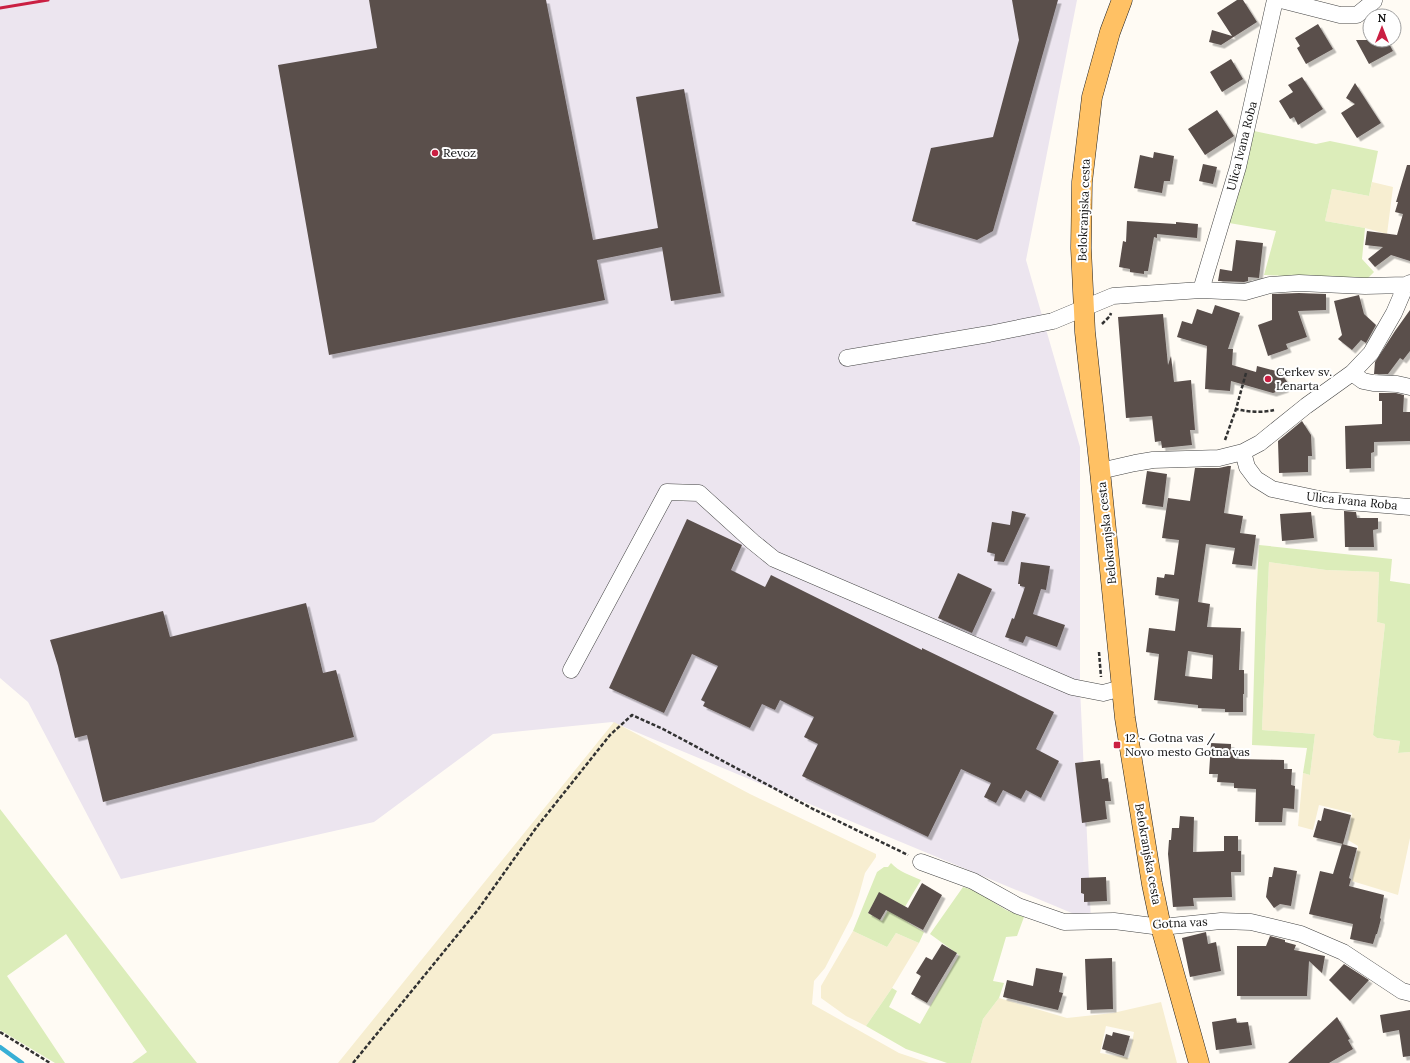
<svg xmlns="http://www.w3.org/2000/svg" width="1410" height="1063" font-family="Lora,serif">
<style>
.industrial{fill:#ece5ef}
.farmland{fill:#f7eed1;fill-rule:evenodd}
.green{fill:#dcedba;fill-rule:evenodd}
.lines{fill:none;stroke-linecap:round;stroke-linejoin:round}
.stream{stroke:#37afd5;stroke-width:4.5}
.building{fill:#5a4f4c;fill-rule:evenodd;filter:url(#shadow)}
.minor-casing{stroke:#434343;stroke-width:17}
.major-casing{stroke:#212121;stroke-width:21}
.path{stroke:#323232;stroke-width:2.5;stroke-dasharray:4 2;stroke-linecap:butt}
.minor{stroke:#fff;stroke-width:16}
.major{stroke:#ffc164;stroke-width:20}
.rail{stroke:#ca1f42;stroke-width:3}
.poi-dot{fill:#ca1f42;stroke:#fff;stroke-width:1.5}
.labels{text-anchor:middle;stroke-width:4;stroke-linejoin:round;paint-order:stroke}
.street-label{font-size:12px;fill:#101010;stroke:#fff}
.poi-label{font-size:12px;fill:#101010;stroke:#fff;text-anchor:start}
</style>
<defs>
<filter id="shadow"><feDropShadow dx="3.5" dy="3.5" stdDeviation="0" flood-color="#0004"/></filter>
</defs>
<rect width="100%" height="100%" fill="#fffbf4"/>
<path class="industrial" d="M 0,0 L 1077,0 L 1026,260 L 1080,447 L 1080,688 L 1091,921 L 612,722 L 493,734 L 374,822 L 121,879 L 28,702 L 0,678 Z"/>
<path class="farmland" d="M 1372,182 L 1393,187 L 1387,234 L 1365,228 L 1325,221 L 1332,189 L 1369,196 Z
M 1269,562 L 1326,570 L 1379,572 L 1377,622 L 1385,624 L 1373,735 L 1377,738 L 1400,741 L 1398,753 L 1410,752 L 1410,838 L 1398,895 L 1352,881 L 1358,846 L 1348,840 L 1352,813 L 1319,805 L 1313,830 L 1298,826 L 1303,773 L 1310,775 L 1315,734 L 1262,730 Z
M 614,722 L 750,794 L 876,854 L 876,857 L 865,873 L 859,895 L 852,916 L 825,968 L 814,981 L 812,1004 L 899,1053 L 929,1063 L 338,1063 Z
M 853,931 L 887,947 L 896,933 L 919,943 L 892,988 L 866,1026 L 846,1016 L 821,998 L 821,986 Z
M 999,998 L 1067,1018 L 1113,1013 L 1161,1002 L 1177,1063 L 971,1063 L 983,1019 ZM 1106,1026 L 1134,1032 L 1129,1058 L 1100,1053 Z"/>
<path class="green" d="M 1254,131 L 1316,144 L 1330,141 L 1378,151 L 1369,196 L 1332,189 L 1325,221 L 1365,228 L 1362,259 L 1374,272 L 1368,278 L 1351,279 L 1264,275 L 1276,231 L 1229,223 Z
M 1259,545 L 1392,559 L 1390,581 L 1410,584 L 1410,752 L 1398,753 L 1400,741 L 1377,738 L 1373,735 L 1385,624 L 1377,622 L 1379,572 L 1326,570 L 1269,562 L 1262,730 L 1315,734 L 1310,775 L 1303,773 L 1307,748 L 1252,745 L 1256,604 Z
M 0,809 L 185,1048 L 197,1063 L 132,1063 L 147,1052 L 66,934 L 7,976 L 65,1063 L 55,1063 L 0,1030 Z
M 891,863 C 899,872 910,875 921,880 L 900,915 L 909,923 L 924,932 L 919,943 L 896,933 L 887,947 L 853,931 L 877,872 L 884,867 L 888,867 ZM 879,893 L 893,901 L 882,921 L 868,913 Z
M 963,887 L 980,892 L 990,900 L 1006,910 L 1024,917 L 1017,936 L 1006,937 L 993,981 L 1004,983 L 999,998 L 983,1019 L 971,1063 L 947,1063 L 906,1049 L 866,1026 L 892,988 L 897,991 L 889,1007 L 920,1024 L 959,955 L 930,934 Z"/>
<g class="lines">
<path class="stream" d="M 0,1047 L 22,1063"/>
</g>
<path class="building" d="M 369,0 L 546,0 L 593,240 L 658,228 L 636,97 L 684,89 L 721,293 L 671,301 L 662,247 L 597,260 L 605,300 L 329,355 L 278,65 L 377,48 Z
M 1012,0 L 1058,0 L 993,231 L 977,240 L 912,221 L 931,148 L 993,137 L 1019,40 Z
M 1237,0 L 1243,0 L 1257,22 L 1221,45 L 1209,42 L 1212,30 L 1232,36 L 1217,13 Z
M 1318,24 L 1333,49 L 1306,64 L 1297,48 L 1300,46 L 1295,38 Z
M 1356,40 L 1387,40 L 1393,51 L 1369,64 Z
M 1231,59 L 1243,79 L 1222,92 L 1210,72 Z
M 1302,77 L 1323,109 L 1298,125 L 1294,117 L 1290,119 L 1279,101 L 1293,92 L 1288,85 Z
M 1355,83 L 1381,123 L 1357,138 L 1341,113 L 1355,104 L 1346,98 Z
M 1217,110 L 1234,136 L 1205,155 L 1188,129 Z
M 1154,152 L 1174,156 L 1170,181 L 1164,181 L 1162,193 L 1134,188 L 1140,155 L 1153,158 Z
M 1203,164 L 1217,167 L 1213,184 L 1199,181 Z
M 1407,165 L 1410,165 L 1410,261 L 1391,255 L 1375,267 L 1368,259 L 1383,247 L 1365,245 L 1367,231 L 1397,235 L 1403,214 L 1395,212 L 1398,202 L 1396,202 Z
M 1127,221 L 1176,224 L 1176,222 L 1198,224 L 1197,238 L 1157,234 L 1157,238 L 1154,237 L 1148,271 L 1144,271 L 1144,274 L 1130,272 L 1130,269 L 1119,267 L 1123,241 L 1126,242 Z
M 1236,240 L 1263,243 L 1259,278 L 1248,277 L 1248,281 L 1244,282 L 1218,281 L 1220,269 L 1232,271 Z
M 1299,293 L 1326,294 L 1326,310 L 1298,311 L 1307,337 L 1286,344 L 1288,349 L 1268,356 L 1258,325 L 1272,320 L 1272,294 Z
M 1359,295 L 1364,314 L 1376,325 L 1366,343 L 1361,340 L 1352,350 L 1338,339 L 1342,335 L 1334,301 Z
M 1215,305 L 1240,313 L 1228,349 L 1233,349 L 1232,365 L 1256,372 L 1257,366 L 1280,372 L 1288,383 L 1285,389 L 1273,393 L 1231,381 L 1230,391 L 1205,389 L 1207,346 L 1177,337 L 1182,321 L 1192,324 L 1197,309 L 1212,314 Z
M 1410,310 L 1410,351 L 1403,360 L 1400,358 L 1388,374 L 1374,374 L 1375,362 L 1395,331 Z
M 1163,314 L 1168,365 L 1171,356 L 1174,382 L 1191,380 L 1195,430 L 1190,430 L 1192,445 L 1162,448 L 1161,441 L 1155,442 L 1152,416 L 1126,418 L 1118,317 Z
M 1379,393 L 1396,393 L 1404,395 L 1403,412 L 1410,412 L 1410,441 L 1374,442 L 1374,452 L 1371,453 L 1371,468 L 1346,469 L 1345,426 L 1382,424 L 1382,401 L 1379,401 Z
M 1302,421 L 1311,435 L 1312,456 L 1308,456 L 1308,472 L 1279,473 L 1278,441 Z
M 1228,466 L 1231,466 L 1224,513 L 1243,516 L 1240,533 L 1256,535 L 1252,566 L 1232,564 L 1235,548 L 1206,544 L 1198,602 L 1210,604 L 1207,627 L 1241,628 L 1239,670 L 1244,670 L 1244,694 L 1243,694 L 1243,712 L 1225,712 L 1225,709 L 1198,708 L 1198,705 L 1154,700 L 1159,654 L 1146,652 L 1149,628 L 1175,631 L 1179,599 L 1155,595 L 1157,577 L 1164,578 L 1165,574 L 1174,575 L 1179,540 L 1162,538 L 1168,498 L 1190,501 L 1195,468 L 1219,468 ZM 1188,651 L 1213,655 L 1212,679 L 1185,676 Z
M 1147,471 L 1167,474 L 1163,507 L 1142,504 Z
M 1012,511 L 1026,514 L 1004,562 L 994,561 L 995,554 L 987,552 L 992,522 L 1010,525 Z
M 1344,511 L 1356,512 L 1357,518 L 1378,518 L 1378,529 L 1373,530 L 1374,547 L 1345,547 Z
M 1311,512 L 1314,538 L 1282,541 L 1280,514 Z
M 687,519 L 742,545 L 731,570 L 765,587 L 771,575 L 922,650 L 922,648 L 1054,712 L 1036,749 L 1059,761 L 1041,798 L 1026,790 L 1021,799 L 1003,790 L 996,803 L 984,797 L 991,783 L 961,769 L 928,837 L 802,776 L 818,744 L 804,737 L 814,717 L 780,700 L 775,710 L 762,704 L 750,728 L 703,706 L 705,702 L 701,700 L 718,666 L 692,654 L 664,713 L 609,688 Z
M 1021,562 L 1050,566 L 1046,590 L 1041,589 L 1033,614 L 1065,625 L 1057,647 L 1026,636 L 1023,643 L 1005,637 L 1012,618 L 1014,619 L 1025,587 L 1020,586 L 1020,584 L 1018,584 Z
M 958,573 L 992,589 L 972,633 L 938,618 Z
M 306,603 L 323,673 L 336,670 L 354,737 L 103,802 L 87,735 L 75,738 L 58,666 L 50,640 L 163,611 L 170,637 Z
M 1211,743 L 1231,744 L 1231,750 L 1236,750 L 1235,759 L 1284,760 L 1284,769 L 1292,769 L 1291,785 L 1295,786 L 1294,809 L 1283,808 L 1282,822 L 1255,822 L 1256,789 L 1234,788 L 1234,783 L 1217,782 L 1218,774 L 1209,774 Z
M 1100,760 L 1102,779 L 1108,778 L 1111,801 L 1105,801 L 1107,819 L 1082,823 L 1075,763 Z
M 1324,808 L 1351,815 L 1343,844 L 1313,837 L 1318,820 L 1321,821 Z
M 1180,816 L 1194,817 L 1193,852 L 1224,851 L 1224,836 L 1238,836 L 1238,851 L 1241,851 L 1241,872 L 1231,872 L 1232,897 L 1193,898 L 1194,906 L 1173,907 L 1168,854 L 1169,840 L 1171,840 L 1172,828 L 1179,828 Z
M 1342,844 L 1357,848 L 1349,878 L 1351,879 L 1349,886 L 1384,895 L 1380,918 L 1381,919 L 1377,934 L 1376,934 L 1373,944 L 1350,939 L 1353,924 L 1309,914 L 1320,871 L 1333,874 Z
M 1274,867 L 1297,871 L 1291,906 L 1280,904 L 1274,908 L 1266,897 L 1269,877 L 1272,877 Z
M 1106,877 L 1107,901 L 1084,902 L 1084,894 L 1081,893 L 1081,878 Z
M 922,883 L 942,895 L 923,930 L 886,910 L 880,920 L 868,913 L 879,892 L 908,908 Z
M 1206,932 L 1208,944 L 1216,942 L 1221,971 L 1190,977 L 1182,938 Z
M 1270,936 L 1285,940 L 1285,942 L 1296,945 L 1294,950 L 1325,956 L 1322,973 L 1309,961 L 1307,996 L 1237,996 L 1237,946 L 1266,946 Z
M 942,944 L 957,953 L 927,1003 L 911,994 L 921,976 L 916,973 L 926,957 L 932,960 Z
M 1112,958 L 1113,1009 L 1087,1010 L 1085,959 Z
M 1344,964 L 1369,980 L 1350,1001 L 1329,980 Z
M 1036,968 L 1063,973 L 1059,992 L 1063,993 L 1058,1010 L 1003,997 L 1007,980 L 1033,986 Z
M 1410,1010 L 1410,1056 L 1403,1057 L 1399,1030 L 1383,1033 L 1380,1015 Z
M 1337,1017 L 1350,1039 L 1348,1040 L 1353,1049 L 1329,1063 L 1288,1063 Z
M 1236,1018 L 1237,1023 L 1248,1022 L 1252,1045 L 1216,1050 L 1212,1022 Z
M 1113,1032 L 1130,1036 L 1124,1056 L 1102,1049 L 1106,1034 L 1112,1036 Z"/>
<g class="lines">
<g class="minor-casing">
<path id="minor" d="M 1281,0 L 1340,15 L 1357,15 L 1374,1
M 1201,290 L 1238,167 L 1275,0
M 847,358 L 989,334 L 1053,321 L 1113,296 L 1201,290 L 1245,292 L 1270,285 L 1299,283 L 1365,286 L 1406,285 L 1410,283
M 1352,373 L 1363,381 L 1373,383 L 1397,384 L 1410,387
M 1243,452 L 1247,467 L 1256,479 L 1272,489 L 1324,500 L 1410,507
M 1100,471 L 1135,463 L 1153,460 L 1219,458 L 1243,452 L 1260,443 L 1306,406 L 1352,373 L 1371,353 L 1394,313 L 1406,285
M 571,670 L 667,492 L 699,493 L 753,542 L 774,559 L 1072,687 L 1103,693 L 1122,688
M 921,862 L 973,881 L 1018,906 L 1064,922 L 1114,921 L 1161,927 L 1221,921 L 1251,922 L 1301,934 L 1343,952 L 1402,991 L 1410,993"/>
</g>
<g class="major-casing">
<path id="major" d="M 1122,0 L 1110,32 L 1092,97 L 1082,182 L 1081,248 L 1085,332 L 1100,471 L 1125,718 L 1152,884 L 1161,927 L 1199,1063"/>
</g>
<path class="path" d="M 1102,324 L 1110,316 L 1111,313
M 1246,373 L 1236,409 C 1249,412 1262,413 1274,410
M 1225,440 L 1236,409
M 1099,652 L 1101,677
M 0,1032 L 50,1063
M 353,1063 L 477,911 L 536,828 L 610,735 L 632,715 L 663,729 L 813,809 L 908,855"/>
<use href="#minor" class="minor"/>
<use href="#major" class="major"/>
<path class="rail" d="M 0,8 L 48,0"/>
</g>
<g class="poi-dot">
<circle cx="435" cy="153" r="4"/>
<circle cx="1268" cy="379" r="4"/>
<rect x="1113" y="741" width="8" height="8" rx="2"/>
</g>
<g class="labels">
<g class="street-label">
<text transform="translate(1242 146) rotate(-76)" y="4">Ulica Ivana Roba</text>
<text transform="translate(1084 210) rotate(-88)" y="4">Belokranjska cesta</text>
<text transform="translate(1352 501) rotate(6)" y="4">Ulica Ivana Roba</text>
<text transform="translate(1107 533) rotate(-96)" y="4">Belokranjska cesta</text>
<text transform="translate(1148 854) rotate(80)" y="4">Belokranjska cesta</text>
<text transform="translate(1180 923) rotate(-3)" y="4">Gotna vas</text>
</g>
<g class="poi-label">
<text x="443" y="157">Revoz</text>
<text x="1276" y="376">Cerkev sv.<tspan x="1276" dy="14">Lenarta</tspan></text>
<text x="1125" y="742">12 ~ Gotna vas /<tspan x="1125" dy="14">Novo mesto Gotna vas</tspan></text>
</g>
</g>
<g transform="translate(1382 28)"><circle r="19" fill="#ffffff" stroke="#9f9f9f"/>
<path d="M0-3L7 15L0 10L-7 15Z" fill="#ca1f42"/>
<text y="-6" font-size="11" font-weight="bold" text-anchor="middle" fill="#101010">N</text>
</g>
</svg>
